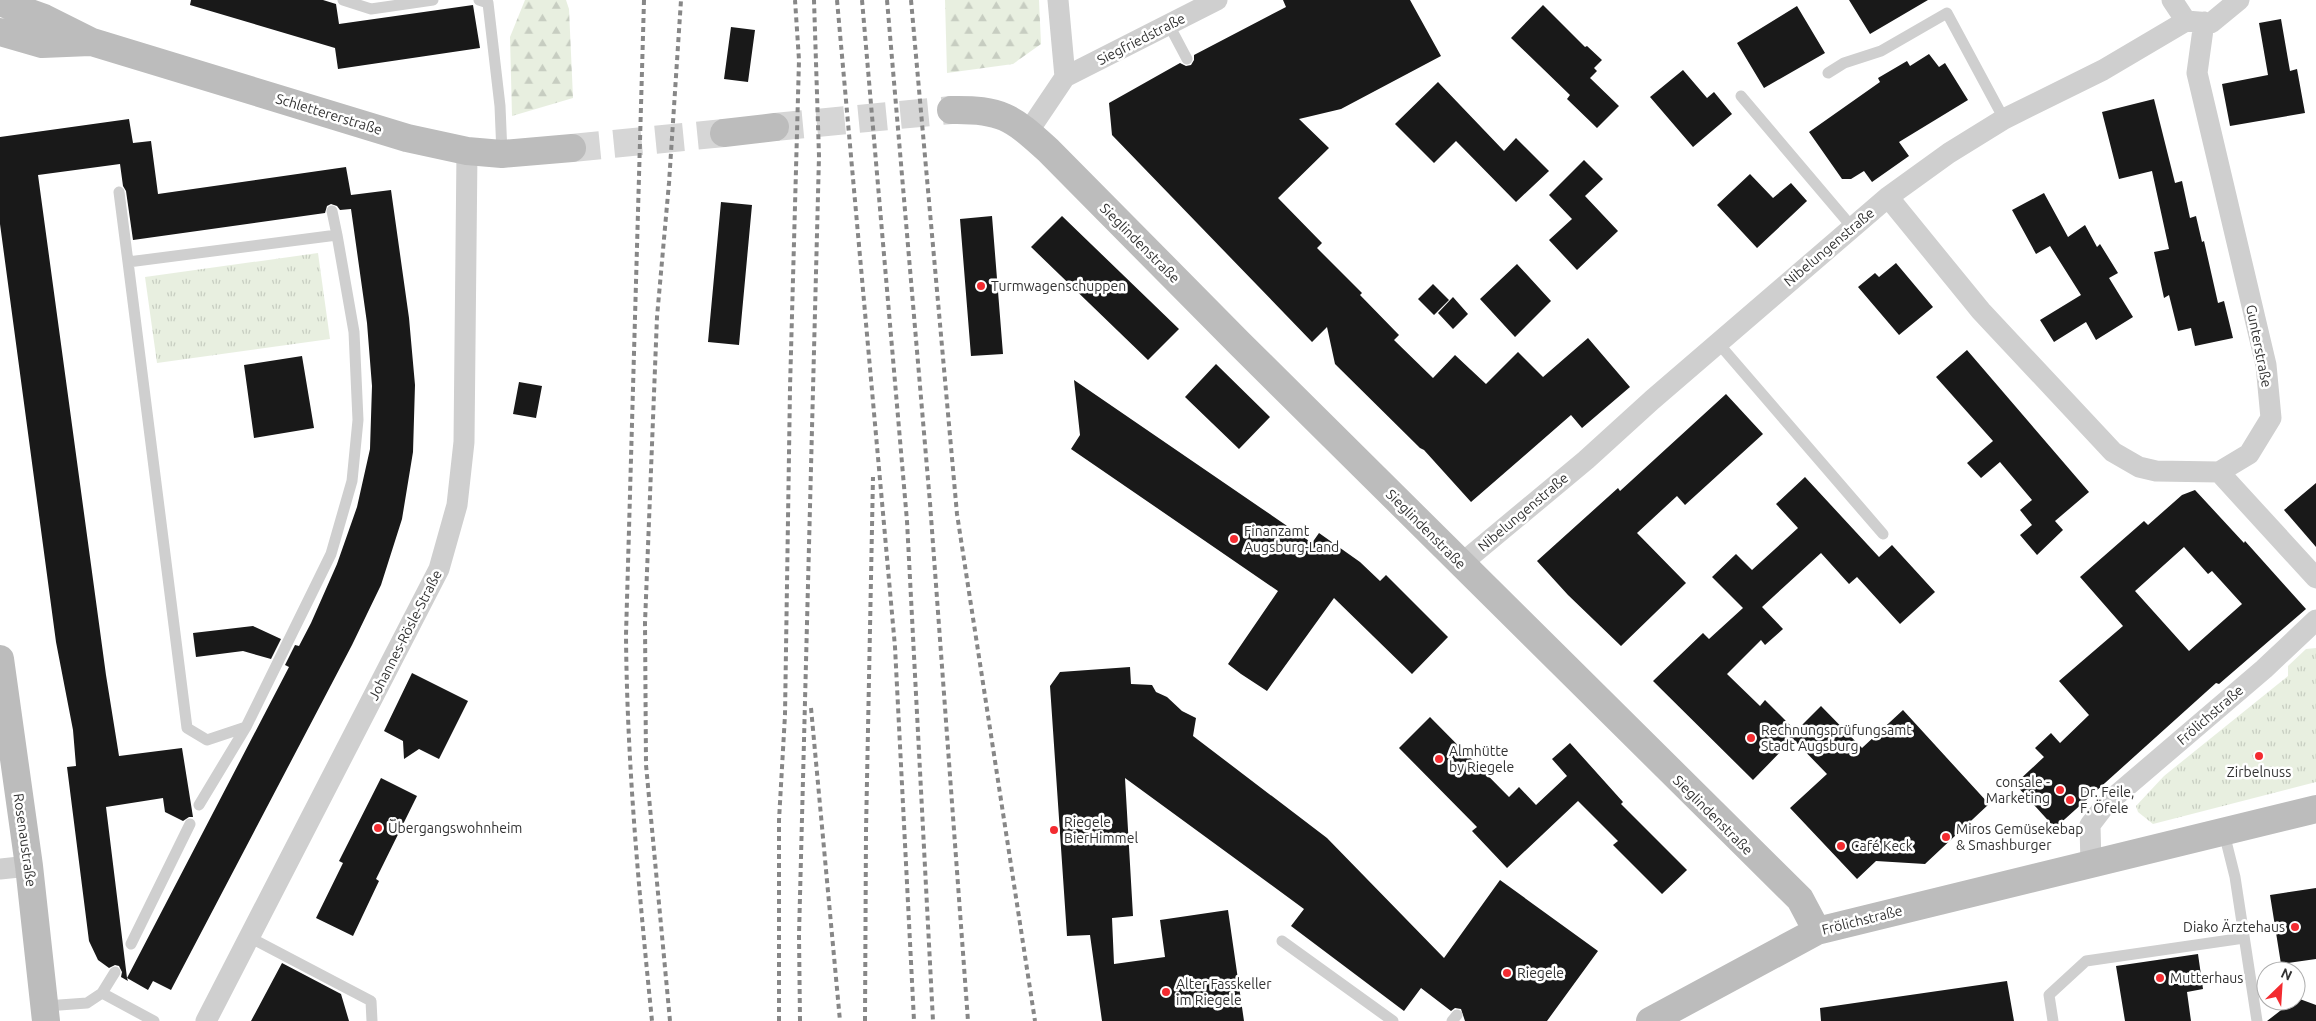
<svg xmlns="http://www.w3.org/2000/svg" width="2316" height="1021" font-family="Ubuntu,sans-serif">
<style>
.forest{fill:url(#forest-firs)}
.park{fill:url(#park-tufts)}
.building{fill:#191919;fill-rule:evenodd}
.lines{fill:none;stroke-linecap:round;stroke-linejoin:round}
.secondary-tunnel{stroke:#d6d6d6;stroke-width:28;stroke-dasharray:28 14;stroke-linecap:butt}
.lane{stroke:#cfcfcf;stroke-width:11}
.street{stroke:#cfcfcf;stroke-width:21}
.secondary{stroke:#bcbcbc;stroke-width:28}
.rail{stroke:#878787;stroke-width:4;stroke-dasharray:5 4;stroke-linecap:butt}
.poi-dot{fill:#f32b30;stroke:#fff;stroke-width:2}
.labels{text-anchor:middle;stroke-width:5;stroke-linejoin:round;paint-order:stroke}
.street-label{font-size:14px;fill:#323232;stroke:#fff}
.poi-label{font-size:14px;fill:#323232;stroke:#fff;text-anchor:start}
</style>
<defs>
<pattern id="forest-firs" width="22" height="20" patternUnits="userSpaceOnUse" patternTransform="scale(1.25)"><rect width="22" height="20" fill="#e8efe0"/><path d="M5 1l3.5 6h-7zM16 11l3.5 6h-7z" fill="#c7cdc1"/></pattern>
<pattern id="park-tufts" width="24" height="20" patternUnits="userSpaceOnUse" patternTransform="scale(1.25)"><rect width="24" height="20" fill="#e8efe0"/><path d="M3 7l-1-3M5 7V3M7 7l1-3M15 17l-1-3M17 17v-4M19 17l1-3" fill="none" stroke="#c7cdc1"/></pattern>
</defs>
<rect width="100%" height="100%" fill="#fff"/>
<path class="forest" d="M 525,0 L 566,0 L 569,9 L 573,98 L 512,116 L 510,37 Z
M 945,0 L 1039,0 L 1041,44 L 1013,64 L 947,73 Z"/>
<path class="park" d="M 318,253 L 330,339 L 157,363 L 145,277 Z
M 2316,648 L 2316,782 L 2153,824 L 2138,812 L 2136,806 L 2164,776 L 2288,676 L 2288,666 L 2306,649 Z"/>
<path class="building" d="M 191,0 L 323,0 L 336,4 L 339,24 L 473,5 L 480,48 L 338,69 L 335,48 L 190,5 Z
M 1283,0 L 1410,0 L 1441,56 L 1341,109 L 1299,119 L 1329,148 L 1278,198 L 1322,243 L 1317,248 L 1362,293 L 1360,295 L 1399,335 L 1394,340 L 1433,378 L 1455,355 L 1486,384 L 1518,352 L 1543,377 L 1588,338 L 1630,387 L 1582,428 L 1571,415 L 1471,502 L 1424,450 L 1420,448 L 1335,364 L 1327,327 L 1312,342 L 1112,135 L 1109,103 L 1180,63 L 1186,66 L 1191,65 L 1194,60 L 1194,55 L 1286,7 Z
M 1849,0 L 1928,0 L 1870,34 Z
M 1543,5 L 1585,47 L 1587,46 L 1602,60 L 1594,68 L 1597,71 L 1590,78 L 1619,106 L 1597,128 L 1567,99 L 1570,95 L 1511,38 Z
M 1797,6 L 1825,53 L 1764,88 L 1737,43 Z
M 2281,19 L 2290,71 L 2297,69 L 2305,113 L 2230,126 L 2222,84 L 2268,75 L 2259,23 Z
M 731,27 L 755,30 L 748,82 L 724,79 Z
M 1929,54 L 1939,67 L 1945,63 L 1968,100 L 1899,142 L 1909,156 L 1872,182 L 1864,171 L 1851,179 L 1842,179 L 1809,132 L 1880,82 L 1878,78 L 1907,61 L 1910,66 Z
M 1683,70 L 1707,98 L 1714,92 L 1732,114 L 1693,147 L 1650,97 Z
M 1438,82 L 1504,151 L 1516,138 L 1549,171 L 1516,202 L 1456,141 L 1434,163 L 1395,124 Z
M 2154,99 L 2175,183 L 2182,181 L 2190,218 L 2196,216 L 2202,242 L 2204,241 L 2218,303 L 2224,301 L 2233,338 L 2195,346 L 2191,328 L 2178,331 L 2169,295 L 2164,298 L 2154,252 L 2169,249 L 2152,171 L 2119,179 L 2102,112 Z
M 129,119 L 133,143 L 151,141 L 158,194 L 346,167 L 351,195 L 391,190 L 409,318 L 415,385 L 413,452 L 402,519 L 381,585 L 352,645 L 171,990 L 153,981 L 148,990 L 127,978 L 128,981 L 121,977 L 122,972 L 119,966 L 115,965 L 109,968 L 98,960 L 89,941 L 67,767 L 76,766 L 73,730 L 56,642 L 0,224 L 0,137 ZM 120,164 L 123,186 L 126,191 L 133,240 L 325,213 L 327,206 L 331,204 L 337,206 L 340,210 L 351,209 L 367,323 L 372,386 L 370,449 L 357,507 L 337,564 L 311,623 L 299,646 L 295,645 L 285,665 L 289,667 L 127,978 L 106,807 L 163,798 L 165,812 L 183,821 L 189,817 L 193,817 L 182,748 L 119,756 L 106,675 L 38,175 Z
M 1584,160 L 1603,179 L 1585,196 L 1618,231 L 1577,270 L 1549,240 L 1572,219 L 1549,195 Z
M 1750,174 L 1773,198 L 1791,183 L 1807,201 L 1757,248 L 1717,205 Z
M 2044,193 L 2068,237 L 2085,225 L 2097,247 L 2100,244 L 2118,273 L 2109,278 L 2133,317 L 2096,340 L 2086,322 L 2054,342 L 2040,320 L 2081,295 L 2050,246 L 2036,254 L 2012,210 Z
M 721,202 L 752,205 L 739,345 L 708,342 Z
M 992,216 L 1003,354 L 971,356 L 960,219 Z
M 1062,216 L 1179,329 L 1148,360 L 1031,247 Z
M 1896,263 L 1933,307 L 1899,335 L 1858,287 L 1875,273 L 1879,277 Z
M 1517,264 L 1551,301 L 1515,337 L 1480,299 Z
M 1433,284 L 1449,300 L 1434,315 L 1418,299 Z
M 1453,297 L 1468,314 L 1453,329 L 1438,313 Z
M 1967,350 L 2089,492 L 2055,521 L 2063,530 L 2037,555 L 2020,535 L 2032,525 L 2020,510 L 2032,500 L 2000,462 L 1981,478 L 1967,463 L 1993,441 L 1936,377 Z
M 302,356 L 314,428 L 254,438 L 244,365 Z
M 1216,364 L 1270,417 L 1239,449 L 1185,397 Z
M 1074,380 L 1312,543 L 1319,533 L 1360,562 L 1380,581 L 1386,575 L 1448,637 L 1412,674 L 1334,598 L 1267,691 L 1241,674 L 1228,664 L 1278,591 L 1071,449 L 1080,435 Z
M 519,382 L 542,386 L 536,418 L 513,414 Z
M 1726,394 L 1763,434 L 1685,505 L 1677,496 L 1637,533 L 1686,583 L 1621,646 L 1568,595 L 1537,561 L 1618,488 L 1620,491 Z
M 1805,477 L 1879,557 L 1892,545 L 1935,592 L 1900,624 L 1857,577 L 1849,584 L 1821,553 L 1762,607 L 1783,629 L 1765,645 L 1761,640 L 1727,674 L 1760,706 L 1765,700 L 1796,731 L 1821,706 L 1862,748 L 1903,710 L 1989,804 L 1925,864 L 1876,861 L 1857,879 L 1790,808 L 1827,774 L 1793,739 L 1753,780 L 1653,681 L 1703,633 L 1709,639 L 1743,608 L 1712,577 L 1736,554 L 1752,570 L 1798,528 L 1776,504 Z
M 2316,483 L 2316,547 L 2284,510 Z
M 2195,490 L 2244,543 L 2245,541 L 2306,609 L 2219,684 L 2216,683 L 2055,828 L 2015,784 L 2044,757 L 2035,748 L 2051,733 L 2060,743 L 2089,715 L 2059,681 L 2123,626 L 2080,577 L 2144,521 L 2148,525 L 2182,495 ZM 2184,547 L 2208,574 L 2212,571 L 2242,604 L 2189,651 L 2135,591 Z
M 253,626 L 281,639 L 271,659 L 243,651 L 196,657 L 193,633 Z
M 1130,667 L 1131,684 L 1152,685 L 1156,692 L 1167,697 L 1182,711 L 1196,718 L 1193,736 L 1327,838 L 1444,958 L 1500,880 L 1598,951 L 1547,1021 L 1465,1021 L 1461,1009 L 1455,1008 L 1451,1011 L 1421,988 L 1404,1011 L 1291,926 L 1304,909 L 1125,778 L 1133,916 L 1112,918 L 1114,964 L 1165,957 L 1160,920 L 1228,910 L 1244,1021 L 1102,1021 L 1090,935 L 1067,936 L 1050,686 L 1060,672 Z
M 412,673 L 468,701 L 439,759 L 419,749 L 404,759 L 403,741 L 384,731 Z
M 1430,717 L 1509,797 L 1519,787 L 1536,805 L 1567,776 L 1552,759 L 1570,743 L 1623,802 L 1621,804 L 1687,870 L 1662,894 L 1613,845 L 1618,841 L 1578,801 L 1507,868 L 1472,831 L 1477,827 L 1399,748 Z
M 381,778 L 417,796 L 376,879 L 379,881 L 353,936 L 316,918 L 343,863 L 339,861 Z
M 2316,888 L 2316,959 L 2281,964 L 2270,895 Z
M 2198,954 L 2203,989 L 2187,992 L 2191,1021 L 2125,1021 L 2116,966 Z
M 282,963 L 341,994 L 349,1021 L 251,1021 Z
M 2007,981 L 2014,1021 L 1821,1021 L 1820,1008 Z
M 2297,998 L 2316,1005 L 2316,1021 L 2267,1021 L 2293,1001 L 2296,1001 Z"/>
<g class="lines">
<path class="secondary-tunnel" d="M 775,127 L 951,110
M 572,148 L 724,133"/>
<path class="lane" d="M 343,0 L 371,9 L 433,0
M 479,0 L 488,3 L 500,106 L 502,154
M 1169,25 L 1187,59
M 1828,73 L 1844,63 L 1881,51 L 1947,13 L 2004,119
M 1741,96 L 1852,227
M 119,192 L 128,262
M 332,211 L 337,235
M 337,235 L 354,332 L 358,420 L 352,481 L 331,554 L 246,727 L 207,740 L 187,728 L 128,262 Z
M 1719,344 L 1883,534
M 199,805 L 246,727
M 2224,833 L 2235,877 L 2257,1021
M 249,937 L 371,1001 L 372,1021
M 1282,941 L 1393,1021
M 131,944 L 190,824
M 102,993 L 115,972
M 46,1006 L 87,1003 L 102,993 L 154,1021
M 1452,1021 L 1457,1015
M 2053,1021 L 2049,995 L 2086,961 L 2244,938"/>
<path class="street" d="M 2172,0 L 2186,21
M 1065,77 L 1217,0
M 1028,132 L 1065,77 L 1058,0
M 1888,197 L 1981,311 L 2113,452 L 2139,467 L 2156,471 L 2219,472 L 2249,454 L 2271,418 L 2266,365 L 2197,73 L 2204,22
M 2219,472 L 2316,578
M 1461,564 L 1586,460 L 1652,400 L 1888,197 L 1949,153 L 2004,119 L 2103,70 L 2186,21 L 2211,23 L 2239,0
M 2091,865 L 2090,825 L 2106,804 L 2264,669 L 2316,620
M 0,869 L 29,866
M 206,1021 L 439,569 L 457,505 L 464,442 L 467,151"/>
<path class="secondary" d="M 0,2 L 44,18 L 92,42 L 407,138 L 467,151 L 502,154 L 572,148
M 0,32 L 42,44 L 90,42
M 951,110 C 1001,109 1012,117 1048,150 L 1239,343 L 1800,899 L 1817,931
M 724,133 L 775,127
M 0,659 L 29,866 L 46,1021
M 1650,1021 L 1817,931 L 2316,809"/>
<path class="rail" d="M 644,0 L 626,635 C 627,764 639,892 652,1021
M 837,0 L 895,647 L 914,1021
M 862,0 L 907,521 L 933,1021
M 887,0 L 930,503 L 968,1021
M 911,0 L 957,514 L 1035,1021
M 811,708 L 840,1021
M 670,1021 L 646,765 L 645,623 L 657,317 L 669,183 L 681,0
M 779,1021 L 779,820 L 785,715 L 790,388 L 799,60 L 795,0
M 800,1021 L 799,935 L 819,156 L 814,0
M 865,1021 L 866,831 L 873,477"/>
</g>
<g class="poi-dot">
<circle cx="981" cy="286" r="5"/>
<circle cx="1234" cy="539" r="5"/>
<circle cx="1751" cy="738" r="5"/>
<circle cx="2259" cy="756" r="5"/>
<circle cx="1439" cy="759" r="5"/>
<circle cx="2060" cy="790" r="5"/>
<circle cx="2070" cy="800" r="5"/>
<circle cx="378" cy="828" r="5"/>
<circle cx="1054" cy="830" r="5"/>
<circle cx="1946" cy="837" r="5"/>
<circle cx="1841" cy="846" r="5"/>
<circle cx="2295" cy="927" r="5"/>
<circle cx="1507" cy="973" r="5"/>
<circle cx="2160" cy="978" r="5"/>
<circle cx="1166" cy="992" r="5"/>
</g>
<g class="labels">
<g class="street-label">
<text transform="translate(1141 39) rotate(-27)" y="5">Siegfriedstraße</text>
<text transform="translate(329 114) rotate(17)" y="5">Schlettererstraße</text>
<text transform="translate(1140 243) rotate(45)" y="5">Sieglindenstraße</text>
<text transform="translate(1829 247) rotate(-40)" y="5">Nibelungenstraße</text>
<text transform="translate(2259 346) rotate(79)" y="5">Gunterstraße</text>
<text transform="translate(1523 512) rotate(-40)" y="5">Nibelungenstraße</text>
<text transform="translate(1426 529) rotate(45)" y="5">Sieglindenstraße</text>
<text transform="translate(405 635) rotate(-63)" y="5">Johannes-Rösle-Straße</text>
<text transform="translate(2210 715) rotate(-41)" y="5">Frölichstraße</text>
<text transform="translate(1713 815) rotate(45)" y="5">Sieglindenstraße</text>
<text transform="translate(25 840) rotate(82)" y="5">Rosenaustraße</text>
<text transform="translate(1862 920) rotate(-14)" y="5">Frölichstraße</text>
</g>
<g class="poi-label">
<text x="991" y="291">Turmwagenschuppen</text>
<text x="1244" y="536">Finanzamt<tspan x="1244" dy="16">Augsburg-Land</tspan></text>
<text x="1761" y="735">Rechnungsprüfungsamt<tspan x="1761" dy="16">Stadt Augsburg</tspan></text>
<text x="1449" y="756">Almhütte<tspan x="1449" dy="16">by Riegele</tspan></text>
<text x="2259" y="777" text-anchor="middle">Zirbelnuss</text>
<text x="2050" y="787" text-anchor="end">consale -<tspan x="2050" dy="16">Marketing</tspan></text>
<text x="2080" y="797">Dr. Feile,<tspan x="2080" dy="16">F. Öfele</tspan></text>
<text x="1064" y="827">Riegele<tspan x="1064" dy="16">BierHimmel</tspan></text>
<text x="388" y="833">Übergangswohnheim</text>
<text x="1956" y="834">Miros Gemüsekebap<tspan x="1956" dy="16">&amp; Smashburger</tspan></text>
<text x="1851" y="851">Café Keck</text>
<text x="2285" y="932" text-anchor="end">Diako Ärztehaus</text>
<text x="1517" y="978">Riegele</text>
<text x="2170" y="983">Mutterhaus</text>
<text x="1176" y="989">Alter Fasskeller<tspan x="1176" dy="16">im Riegele</tspan></text>
</g>
</g>
<g transform="translate(2281 986) rotate(25)"><circle r="24" fill="#ffffff" stroke="#adadad"/>
<path d="M0-4L9 19L0 12L-9 19Z" fill="#f32b30"/>
<text y="-8" font-size="14" font-weight="bold" text-anchor="middle" fill="#323232">N</text>
</g>
</svg>
